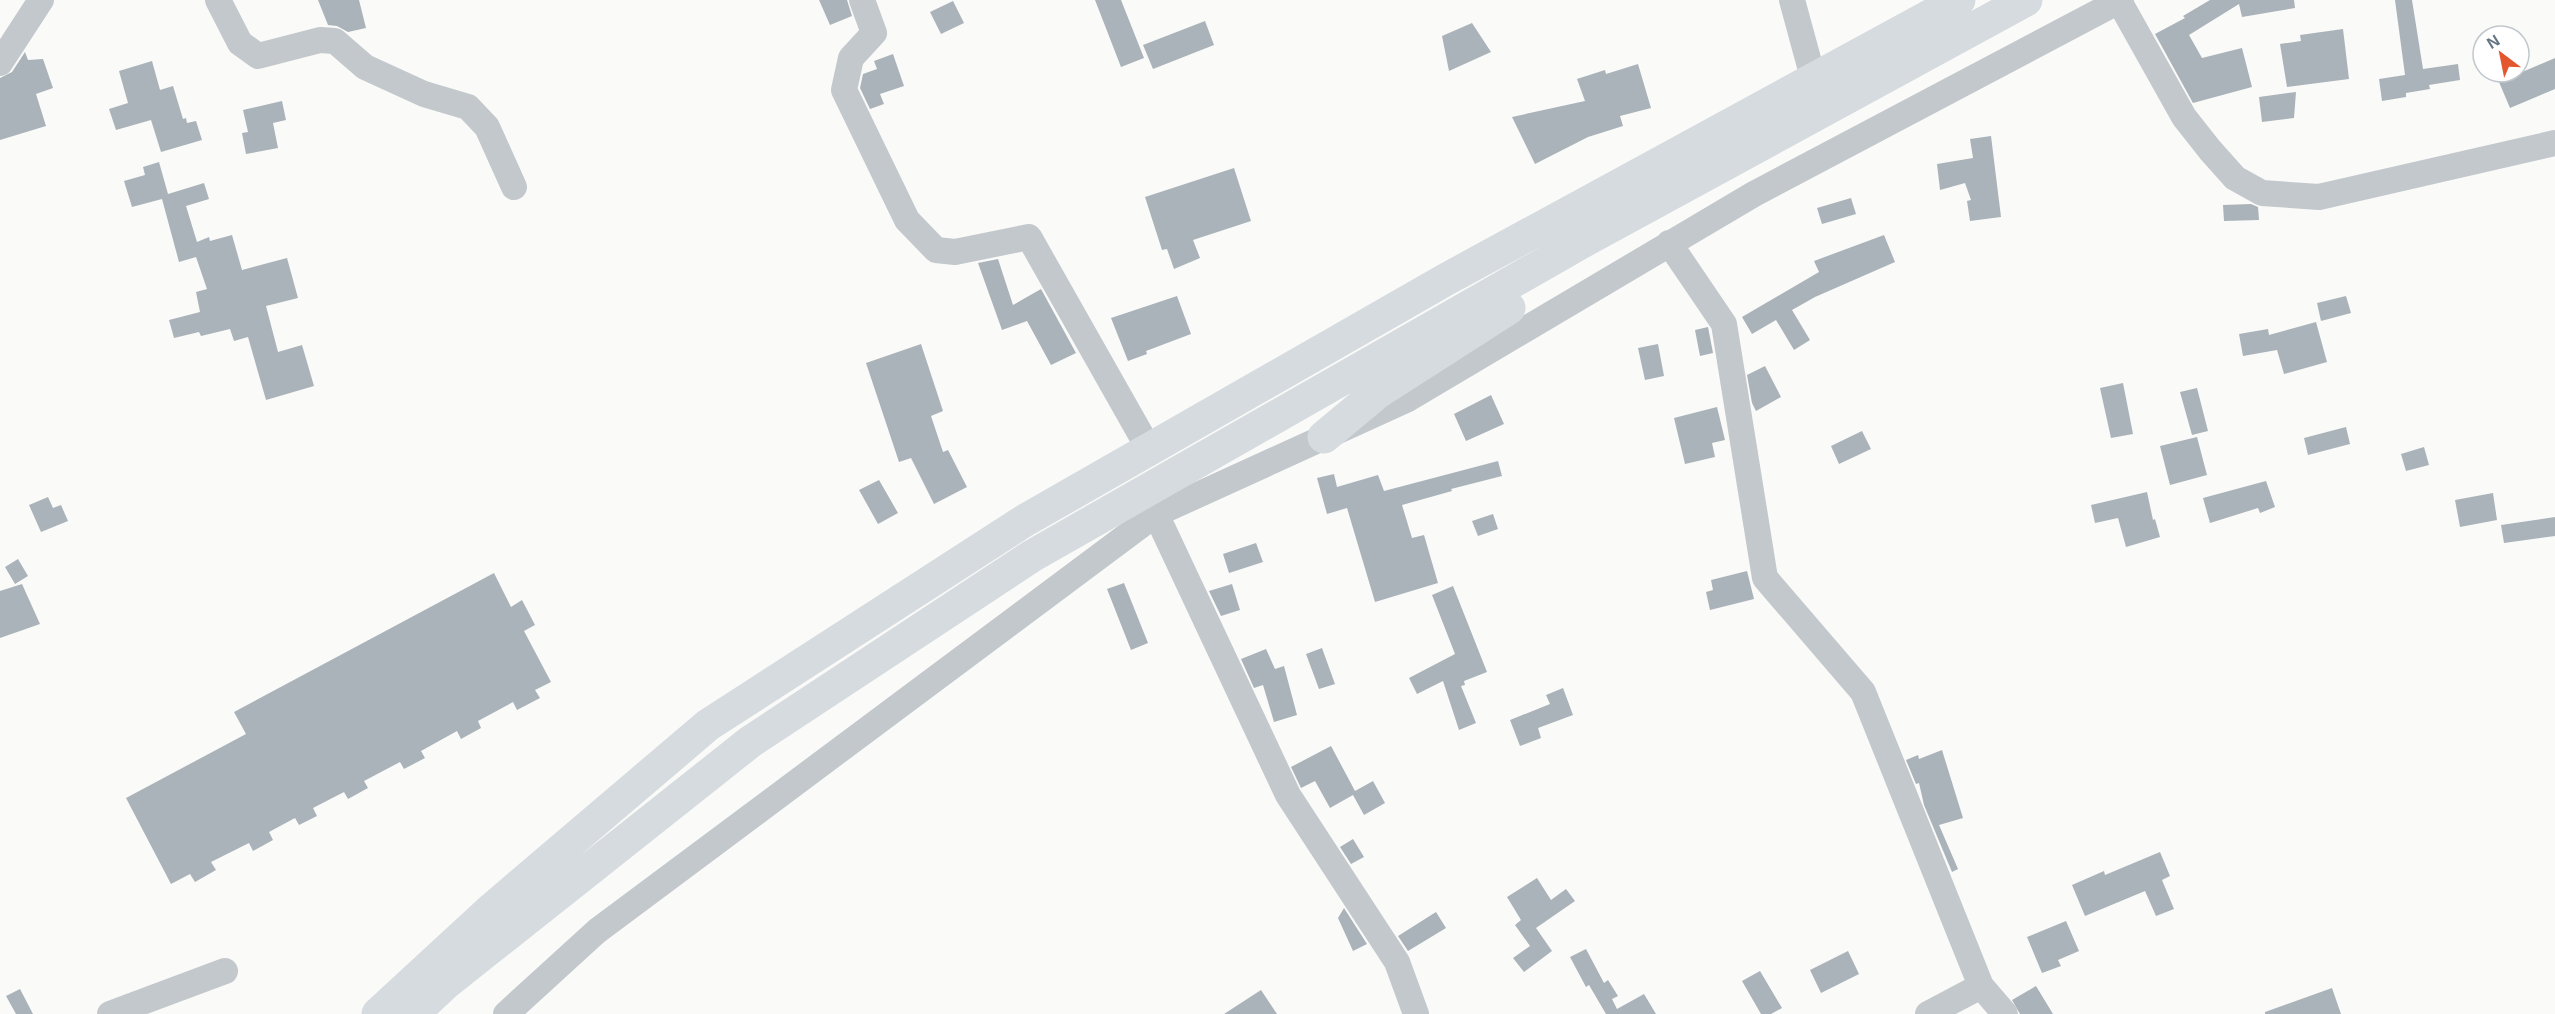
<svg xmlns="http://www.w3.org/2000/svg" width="2555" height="1014" font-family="Helvetica,sans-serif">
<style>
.building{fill:#aab3b9}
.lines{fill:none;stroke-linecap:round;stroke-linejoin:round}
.minor{stroke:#c3c8cc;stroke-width:26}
.highway{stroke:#d6dbdf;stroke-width:33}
</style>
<rect width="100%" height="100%" fill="#fafaf8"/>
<path class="building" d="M 318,0 L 359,0 L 366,28 L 348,32 L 337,26 L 328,25 Z
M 819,0 L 847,0 L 852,16 L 830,25 Z
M 1095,0 L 1121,0 L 1144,58 L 1121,67 Z
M 2210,0 L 2294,0 L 2295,8 L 2242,17 L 2239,4 L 2189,35 L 2202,58 L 2242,48 L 2252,87 L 2193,103 L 2155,34 L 2185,18 L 2183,16 Z
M 2395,0 L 2412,0 L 2423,69 L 2458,64 L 2460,80 L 2429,85 L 2430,89 L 2406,93 L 2406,97 L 2382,101 L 2379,79 L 2405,75 Z
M 953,1 L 964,23 L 941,34 L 930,12 Z
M 1205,21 L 1214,45 L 1153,69 L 1143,45 Z
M 1472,23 L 1491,52 L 1449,71 L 1442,36 Z
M 2343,29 L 2349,79 L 2287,87 L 2280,44 L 2301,41 L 2300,35 Z
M 25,52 L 28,60 L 43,59 L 53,88 L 36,94 L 46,126 L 0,140 L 0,78 L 12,72 Z
M 893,54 L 904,86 L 880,94 L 884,104 L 870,109 L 860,88 L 863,74 L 877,69 L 874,61 Z
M 2555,58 L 2555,89 L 2510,108 L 2499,82 Z
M 152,61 L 160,90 L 173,86 L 183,119 L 186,118 L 187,123 L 196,121 L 202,140 L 161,152 L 151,120 L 116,130 L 109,109 L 128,103 L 119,71 Z
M 1638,64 L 1651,108 L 1620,116 L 1623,126 L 1588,137 L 1535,164 L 1512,117 L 1585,101 L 1577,79 L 1605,70 L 1606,74 Z
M 2296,92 L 2294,118 L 2262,122 L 2259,97 Z
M 282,101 L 286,120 L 273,123 L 278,148 L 246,154 L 242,133 L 248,132 L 243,110 Z
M 1991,136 L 2001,217 L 1970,221 L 1967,201 L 1971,200 L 1965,183 L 1940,190 L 1937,164 L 1973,158 L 1970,139 Z
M 159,162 L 168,194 L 204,183 L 209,199 L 186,206 L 197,242 L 209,237 L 210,241 L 232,235 L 242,270 L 287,258 L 298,298 L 266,306 L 278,352 L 302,345 L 314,386 L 266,400 L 248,337 L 234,341 L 230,329 L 201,336 L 199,332 L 174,338 L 169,320 L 200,312 L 196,292 L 207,289 L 196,257 L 179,262 L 162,199 L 132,207 L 124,181 L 145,175 L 143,167 Z
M 1234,168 L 1251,221 L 1193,240 L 1200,258 L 1174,269 L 1167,249 L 1162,250 L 1145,197 Z
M 1851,198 L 1856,214 L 1822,224 L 1817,208 Z
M 2251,204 L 2258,207 L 2259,220 L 2224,221 L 2223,205 Z
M 1884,235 L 1895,262 L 1815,297 L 1792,310 L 1810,340 L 1794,350 L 1776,320 L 1752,334 L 1742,317 L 1819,272 L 1814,261 Z
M 998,259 L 1013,305 L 1041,289 L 1076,353 L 1051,365 L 1027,321 L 1002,330 L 978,263 Z
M 1177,296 L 1191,334 L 1146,351 L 1147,354 L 1128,361 L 1111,318 Z
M 2346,296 L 2351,313 L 2321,321 L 2317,303 Z
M 2316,322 L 2327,362 L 2284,374 L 2277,350 L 2243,356 L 2239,334 L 2268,329 L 2269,335 Z
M 1708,327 L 1713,353 L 1700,356 L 1695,330 Z
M 921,344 L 943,411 L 931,416 L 943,452 L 948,450 L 967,487 L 934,504 L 911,458 L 899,462 L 866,363 Z
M 1658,344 L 1664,376 L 1645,380 L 1638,348 Z
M 1765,366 L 1781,397 L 1756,411 L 1752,403 L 1747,375 Z
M 2123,383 L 2133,434 L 2111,438 L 2100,388 Z
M 2197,388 L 2208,431 L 2192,435 L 2180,392 Z
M 1491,395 L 1504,424 L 1466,441 L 1454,414 Z
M 1717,407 L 1725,440 L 1712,443 L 1715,457 L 1685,464 L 1674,418 Z
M 2346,427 L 2350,444 L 2308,455 L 2304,438 Z
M 1862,431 L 1871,449 L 1839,464 L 1831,446 Z
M 2197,437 L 2207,475 L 2170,485 L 2160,446 Z
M 2424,447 L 2429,465 L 2406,471 L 2401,454 Z
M 1498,461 L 1502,476 L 1451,489 L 1452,491 L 1402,505 L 1412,538 L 1424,535 L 1438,583 L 1375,602 L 1347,508 L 1327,514 L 1317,478 L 1334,474 L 1337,487 L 1378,475 L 1384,491 Z
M 879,480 L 898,513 L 878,524 L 859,490 Z
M 2266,481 L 2275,507 L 2260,513 L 2258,508 L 2210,523 L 2203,498 Z
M 2147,492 L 2153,520 L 2155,519 L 2160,537 L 2126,547 L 2118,518 L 2095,523 L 2091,505 Z
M 2493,493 L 2497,520 L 2460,527 L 2455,500 Z
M 48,497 L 53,508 L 61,505 L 68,521 L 41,532 L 29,505 Z
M 1493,514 L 1498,529 L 1478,536 L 1472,521 Z
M 2555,517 L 2555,536 L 2504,543 L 2501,525 Z
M 1256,543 L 1263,562 L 1229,573 L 1223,554 Z
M 18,559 L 28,576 L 15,584 L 5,567 Z
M 1747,571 L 1754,599 L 1710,610 L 1706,592 L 1713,590 L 1711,580 Z
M 494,573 L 511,607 L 522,600 L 535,625 L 524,631 L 551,682 L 535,690 L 540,698 L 517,710 L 513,702 L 478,721 L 481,728 L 461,739 L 457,731 L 421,751 L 425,758 L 404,769 L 400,762 L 364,781 L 368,788 L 348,799 L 344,792 L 313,808 L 317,816 L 299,825 L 295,818 L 269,832 L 273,840 L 253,851 L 249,843 L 211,862 L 216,870 L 195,882 L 190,874 L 171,884 L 126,798 L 246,734 L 234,712 Z
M 1124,583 L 1148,643 L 1131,650 L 1107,589 Z
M 22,584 L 40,624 L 0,638 L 0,591 Z
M 1232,584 L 1240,610 L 1221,616 L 1209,591 Z
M 1453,586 L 1487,672 L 1464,681 L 1465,685 L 1461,686 L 1476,723 L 1459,730 L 1443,681 L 1417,694 L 1409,678 L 1455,654 L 1432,595 Z
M 1322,648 L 1335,684 L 1319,689 L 1306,654 Z
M 1266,649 L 1275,669 L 1284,666 L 1297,715 L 1274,722 L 1263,685 L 1254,688 L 1241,659 Z
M 1563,688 L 1573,715 L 1538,728 L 1541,738 L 1520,746 L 1510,720 L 1550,704 L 1546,695 Z
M 1331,746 L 1355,791 L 1373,781 L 1385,803 L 1364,815 L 1353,795 L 1330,808 L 1315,781 L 1301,788 L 1291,767 Z
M 1942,750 L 1963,818 L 1939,825 L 1958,869 L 1952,872 L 1924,805 L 1919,783 L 1916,784 L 1906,760 L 1918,755 L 1919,759 Z
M 1353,839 L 1364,857 L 1351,864 L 1340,847 Z
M 2160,852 L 2170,876 L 2162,880 L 2174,909 L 2156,916 L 2145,891 L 2085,916 L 2072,885 L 2104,871 L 2105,875 Z
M 1537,878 L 1551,900 L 1566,889 L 1575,901 L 1536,928 L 1552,951 L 1524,972 L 1513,958 L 1530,946 L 1515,925 L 1521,920 L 1507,897 Z
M 1344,908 L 1367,944 L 1353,951 L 1338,918 Z
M 1436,912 L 1446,928 L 1408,951 L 1398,936 Z
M 2066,921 L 2079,951 L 2058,960 L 2061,966 L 2042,973 L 2027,937 Z
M 1586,949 L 1604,983 L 1608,980 L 1618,996 L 1612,999 L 1617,1009 L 1644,994 L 1656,1014 L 1606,1014 L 1589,985 L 1586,987 L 1570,957 Z
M 1848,951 L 1859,974 L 1821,993 L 1810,970 Z
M 1760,971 L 1782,1008 L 1771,1014 L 1761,1014 L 1742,981 Z
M 2036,986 L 2053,1014 L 2020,1014 L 2012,1000 Z
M 2332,988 L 2341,1014 L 2265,1014 L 2265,1012 Z
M 20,989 L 33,1014 L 16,1014 L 6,996 Z
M 1261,990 L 1277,1014 L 1224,1014 Z"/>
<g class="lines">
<path class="minor" d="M 218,0 L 240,43 L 258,56 L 320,40 L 335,41 L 365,67 L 424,94 L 468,107 L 487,127 L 514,187
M 862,0 L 874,33 L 851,58 L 844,90 L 907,220 L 936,250 L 955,252 L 1029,237 L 1149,449
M 1792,0 L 1814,81
M 2119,1 L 2184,117 L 2210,150 L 2235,178 L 2262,193 L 2319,197 L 2555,143
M 0,63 L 41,0
M 1669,243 L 1724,324 L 1765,578 L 1863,692 L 1981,986 L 1928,1014
M 1156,514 L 1288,795 L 1397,962 L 1416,1014
M 1981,986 L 2005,1014
M 110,1014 L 225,971
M 506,1014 L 597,931 L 1156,514 L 1406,400 L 1754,194 L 2121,0"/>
<path class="highway" d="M 1324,437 L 1378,392 L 1509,308
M 378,1014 L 493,908 L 708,725 L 1024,521 L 1445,280 L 1959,0
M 413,1014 L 446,983 L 750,742 L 1032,556 L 1584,241 L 2026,0"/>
</g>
<g transform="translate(2501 54) rotate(328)"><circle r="28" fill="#ffffff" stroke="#c1c8cd" stroke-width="1.5"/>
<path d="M0-4.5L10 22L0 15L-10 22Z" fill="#e4572e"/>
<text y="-9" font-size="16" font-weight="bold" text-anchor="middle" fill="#657683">N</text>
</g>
</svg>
